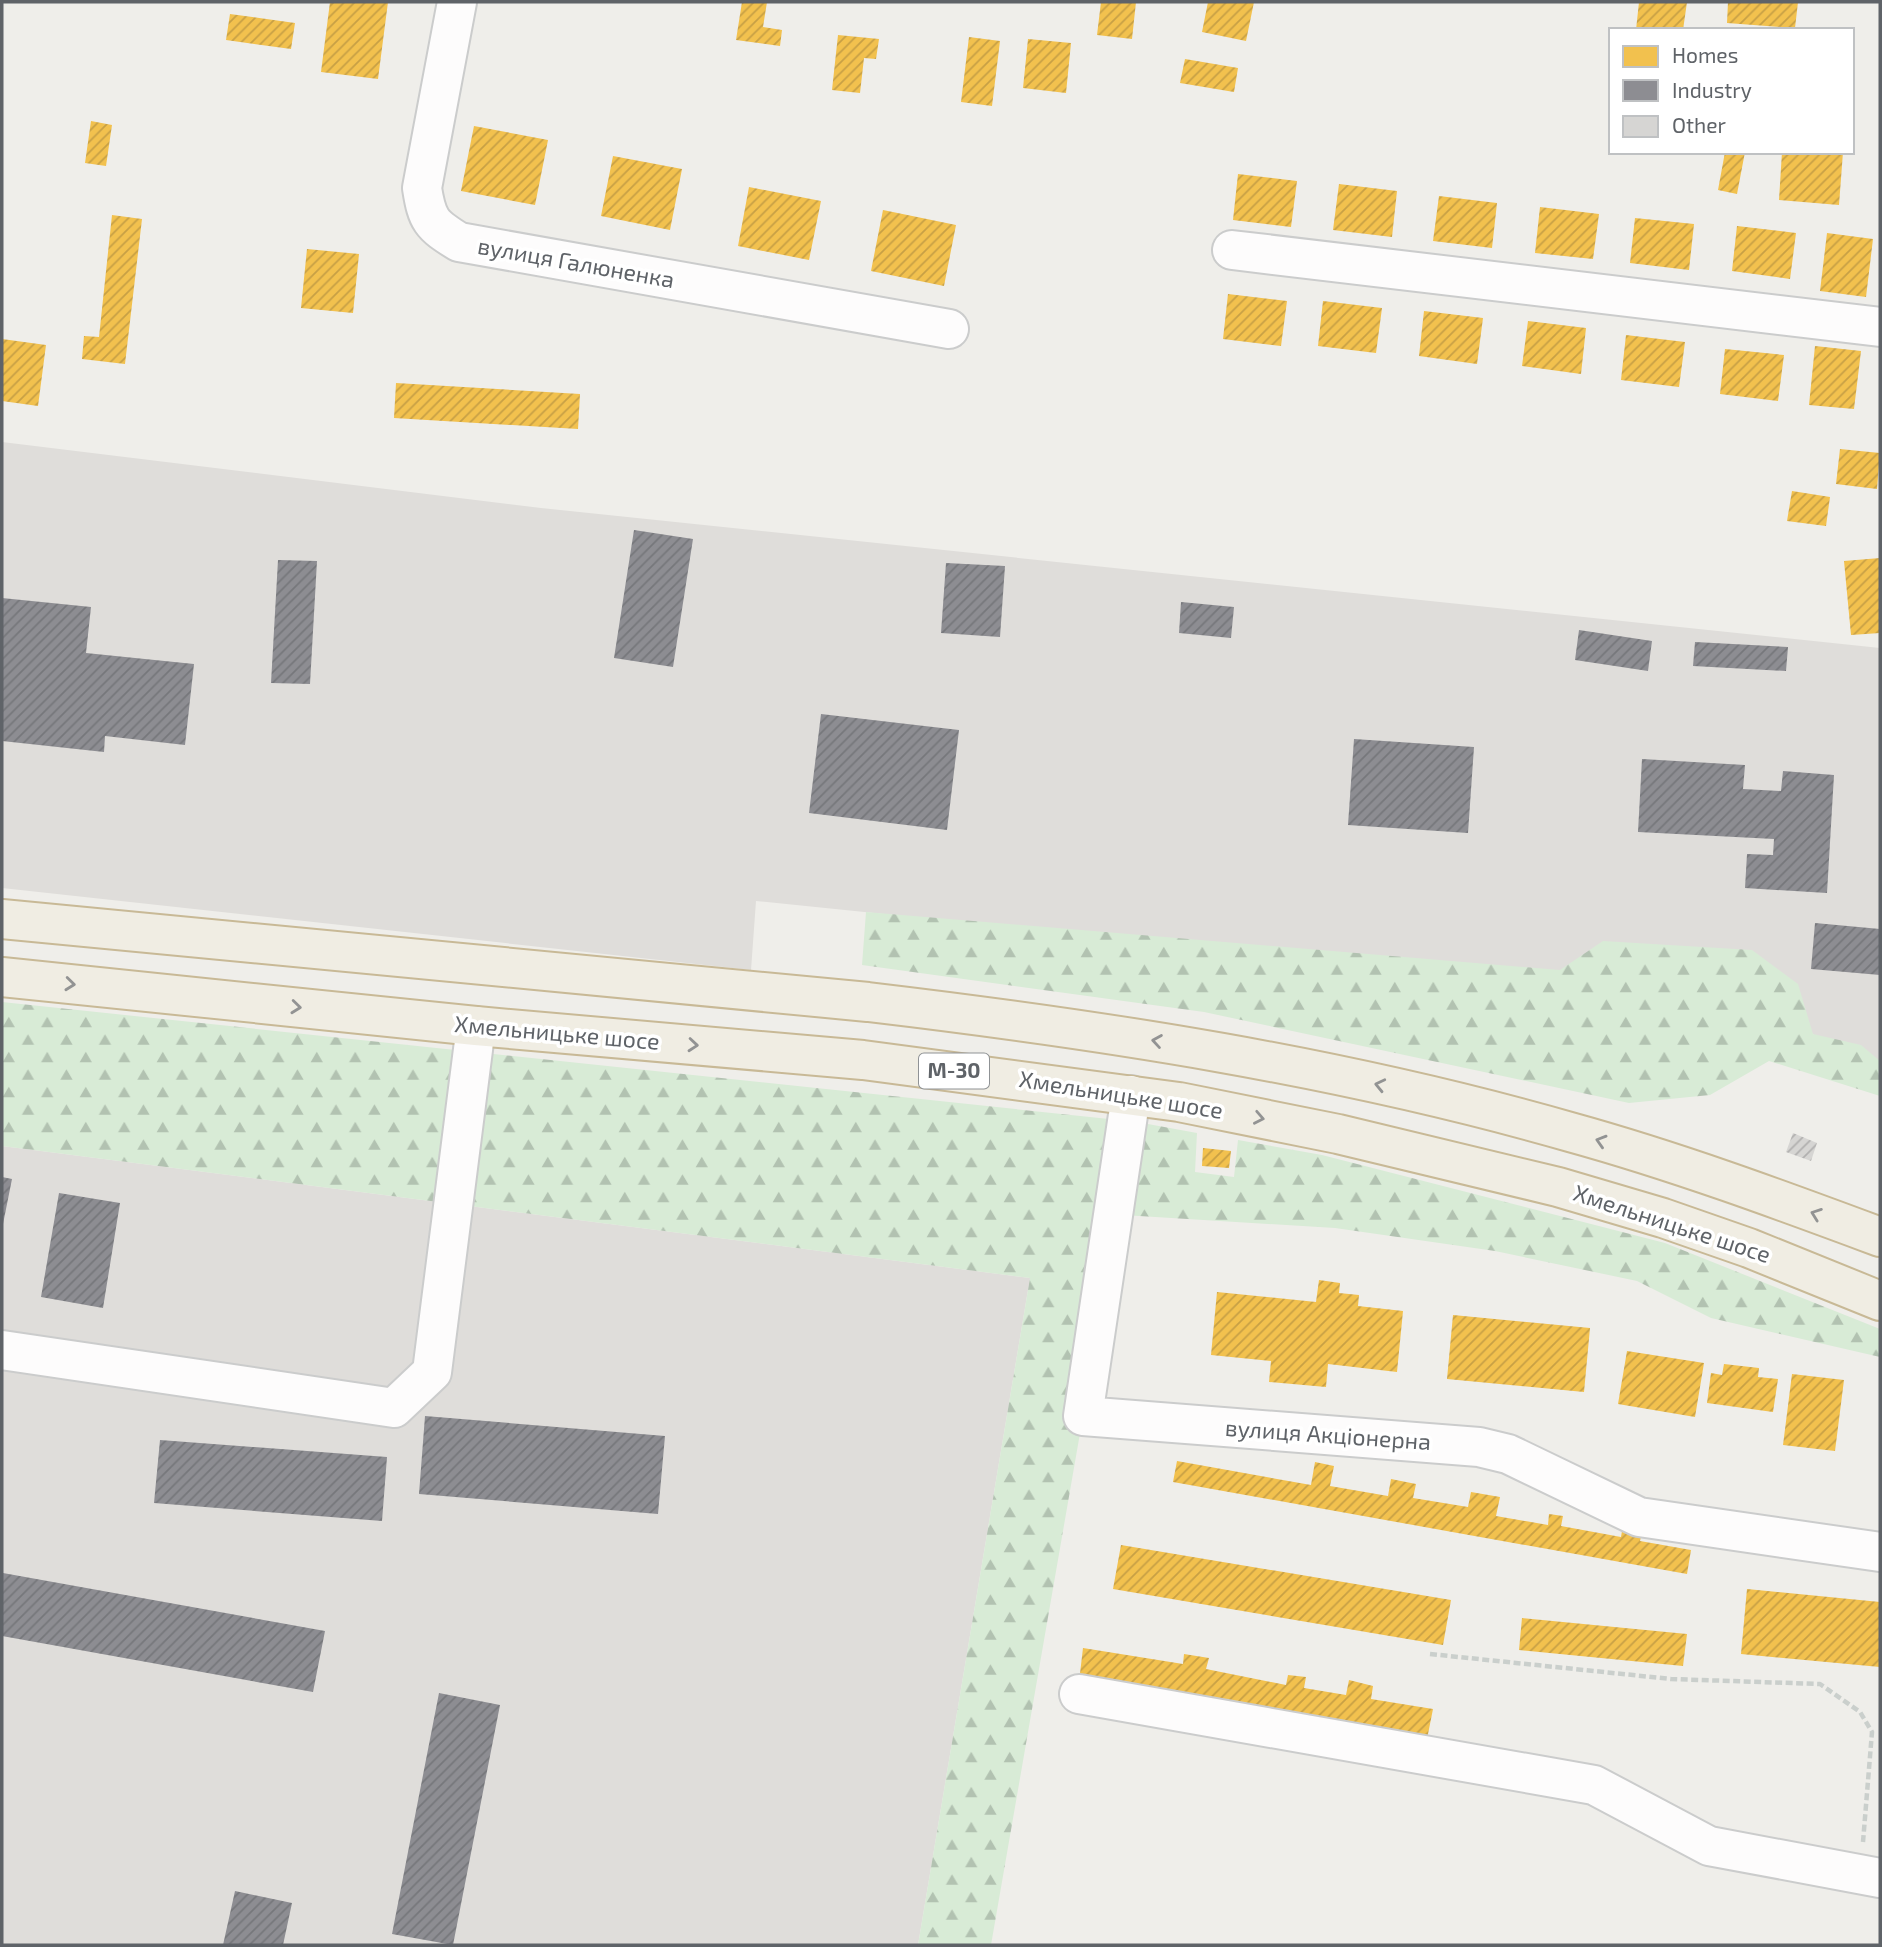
<svg xmlns="http://www.w3.org/2000/svg" width="1882" height="1947" font-family="'Exo 2',sans-serif">
<style>
.industrial{fill:#dfddda}
.forest{fill:url(#forest-firs)}
.homes{fill:url(#homes-hatch)}
.industry{fill:url(#industry-hatch)}
.building{fill:url(#building-hatch)}
.lines{fill:none;stroke-linecap:round;stroke-linejoin:round}
.minor-casing{stroke:#cbcccc;stroke-width:42}
.highway-casing{stroke:#c8b996;stroke-width:42}
.path{stroke:#cacfcc;stroke-width:4.5;stroke-dasharray:7 3.5;stroke-linecap:butt}
.minor{stroke:#fdfcfc;stroke-width:38}
.highway{stroke:#f0ede3;stroke-width:38}
.oneway{stroke:#929393}
.labels{text-anchor:middle;stroke-width:7;stroke-linejoin:round;paint-order:stroke}
.shield{fill:#fff;stroke:#8f9295;stroke-width:2}
.shield-label{font-size:21px;font-weight:bold;fill:#5f6368}
.street-label{font-size:23px;fill:#5f6368;stroke:#fff}
</style>
<defs>
<pattern id="forest-firs" width="22" height="20" patternUnits="userSpaceOnUse" patternTransform="scale(1.75)"><rect width="22" height="20" fill="#d8ebd6"/><path d="M5 1l3.5 6h-7zM16 11l3.5 6h-7z" fill="#b2c2b1"/></pattern>
<pattern id="homes-hatch" width="6" height="6" patternUnits="userSpaceOnUse" patternTransform="scale(1.75)"><rect width="6" height="6" fill="#f2c14e"/><path d="M-1 1l2-2M0 6l6-6M5 7l2-2" fill="none" stroke="#c7a045"/></pattern>
<pattern id="industry-hatch" width="6" height="6" patternUnits="userSpaceOnUse" patternTransform="scale(1.75)"><rect width="6" height="6" fill="#8d8d92"/><path d="M-1 1l2-2M0 6l6-6M5 7l2-2" fill="none" stroke="#76777b"/></pattern>
<pattern id="building-hatch" width="6" height="6" patternUnits="userSpaceOnUse" patternTransform="scale(1.75)"><rect width="6" height="6" fill="#d6d5d3"/><path d="M-1 1l2-2M0 6l6-6M5 7l2-2" fill="none" stroke="#b1b0af"/></pattern>
</defs>
<rect width="100%" height="100%" fill="#efeeea"/>
<path class="industrial" d="M 2,442 L 541,508 L 1880,648 L 1880,1088 L 1777,1005 L 756,901 L 751,970 L 2,888 Z
M 2,1146 L 1030,1278 L 918,1945 L 2,1945 Z"/>
<path class="forest" d="M 866,912 L 1560,970 L 1603,941 L 1752,950 L 1798,984 L 1813,1034 L 1861,1045 L 1880,1061 L 1880,1096 L 1769,1061 L 1710,1095 L 1629,1103 L 1204,1012 L 862,965 Z
M 2,1002 L 1128,1121 L 1083,1416 L 991,1945 L 918,1945 L 1030,1278 L 2,1146 Z
M 1137,1122 L 1197,1133 L 1195,1172 L 1234,1177 L 1238,1140 L 1322,1155 L 1665,1243 L 1880,1329 L 1880,1357 L 1711,1318 L 1637,1281 L 1495,1251 L 1335,1228 L 1123,1215 Z"/>
<path class="homes" d="M 330,2 L 388,2 L 378,79 L 321,72 Z
M 742,2 L 767,2 L 763,27 L 782,30 L 780,46 L 736,40 Z
M 1101,2 L 1136,2 L 1132,39 L 1097,35 Z
M 1208,2 L 1254,2 L 1246,41 L 1202,32 Z
M 1639,2 L 1687,2 L 1683,30 L 1636,30 Z
M 1728,2 L 1798,2 L 1795,28 L 1727,23 Z
M 230,14 L 295,23 L 291,49 L 226,40 Z
M 838,35 L 879,39 L 876,59 L 864,58 L 860,93 L 832,90 Z
M 969,37 L 1000,41 L 992,106 L 961,102 Z
M 1028,39 L 1071,43 L 1066,93 L 1023,88 Z
M 1185,59 L 1238,68 L 1234,92 L 1180,83 Z
M 91,121 L 112,125 L 106,166 L 85,163 Z
M 474,126 L 548,140 L 535,205 L 461,191 Z
M 1725,152 L 1745,152 L 1737,194 L 1718,190 Z
M 1782,152 L 1843,152 L 1839,205 L 1779,200 Z
M 613,156 L 682,169 L 670,230 L 601,216 Z
M 1238,174 L 1297,181 L 1291,227 L 1233,220 Z
M 1339,184 L 1397,191 L 1392,237 L 1333,230 Z
M 749,187 L 821,201 L 809,260 L 738,246 Z
M 1439,196 L 1497,203 L 1492,248 L 1433,241 Z
M 1540,207 L 1599,214 L 1593,259 L 1535,253 Z
M 883,210 L 956,225 L 944,286 L 871,271 Z
M 112,215 L 142,219 L 125,364 L 82,359 L 84,336 L 99,337 Z
M 1635,218 L 1694,224 L 1689,270 L 1630,263 Z
M 1737,226 L 1796,233 L 1790,279 L 1732,271 Z
M 1827,233 L 1873,239 L 1866,297 L 1820,291 Z
M 307,249 L 359,254 L 353,313 L 301,308 Z
M 1228,294 L 1287,301 L 1281,346 L 1223,339 Z
M 1323,301 L 1382,308 L 1376,353 L 1318,346 Z
M 1424,311 L 1483,318 L 1477,364 L 1419,356 Z
M 1528,321 L 1586,328 L 1581,374 L 1522,366 Z
M 1626,335 L 1685,342 L 1679,387 L 1621,380 Z
M 2,339 L 46,345 L 38,406 L 2,401 Z
M 1815,346 L 1861,351 L 1854,409 L 1809,405 Z
M 1725,349 L 1784,355 L 1778,401 L 1720,394 Z
M 396,383 L 580,394 L 578,429 L 394,418 Z
M 1840,449 L 1880,453 L 1877,489 L 1836,484 Z
M 1792,491 L 1830,497 L 1826,526 L 1787,521 Z
M 1880,558 L 1880,633 L 1851,635 L 1844,561 Z
M 1203,1148 L 1231,1151 L 1229,1168 L 1202,1166 Z
M 1319,1280 L 1340,1283 L 1339,1293 L 1359,1295 L 1358,1306 L 1403,1311 L 1397,1372 L 1328,1364 L 1326,1387 L 1269,1382 L 1271,1361 L 1211,1355 L 1217,1292 L 1316,1302 Z
M 1453,1315 L 1590,1328 L 1584,1392 L 1447,1379 Z
M 1627,1351 L 1704,1363 L 1695,1417 L 1618,1404 Z
M 1724,1364 L 1759,1368 L 1758,1377 L 1778,1379 L 1773,1412 L 1707,1403 L 1711,1373 L 1722,1375 Z
M 1792,1374 L 1844,1380 L 1835,1451 L 1783,1445 Z
M 1177,1461 L 1311,1485 L 1315,1462 L 1334,1466 L 1330,1486 L 1388,1496 L 1391,1479 L 1416,1484 L 1413,1498 L 1468,1507 L 1471,1492 L 1500,1497 L 1496,1516 L 1548,1525 L 1549,1514 L 1563,1516 L 1561,1526 L 1621,1537 L 1623,1525 L 1643,1528 L 1640,1541 L 1691,1550 L 1687,1574 L 1173,1482 Z
M 1121,1545 L 1451,1600 L 1443,1645 L 1113,1589 Z
M 1747,1589 L 1880,1602 L 1880,1667 L 1741,1654 Z
M 1522,1618 L 1687,1634 L 1683,1666 L 1519,1650 Z
M 1083,1648 L 1183,1664 L 1184,1654 L 1209,1658 L 1206,1669 L 1286,1685 L 1288,1675 L 1306,1677 L 1304,1688 L 1346,1695 L 1349,1680 L 1373,1686 L 1371,1699 L 1433,1709 L 1427,1739 L 1079,1682 Z"/>
<path class="industry" d="M 634,530 L 693,539 L 673,667 L 614,658 Z
M 278,560 L 317,561 L 310,684 L 271,683 Z
M 946,563 L 1005,566 L 1000,637 L 941,633 Z
M 2,598 L 91,607 L 86,653 L 194,664 L 185,745 L 105,736 L 104,752 L 2,741 Z
M 1181,602 L 1234,607 L 1231,638 L 1179,633 Z
M 1579,630 L 1652,641 L 1648,671 L 1575,660 Z
M 1695,642 L 1788,647 L 1786,671 L 1693,666 Z
M 821,714 L 959,730 L 947,830 L 809,813 Z
M 1354,739 L 1474,747 L 1468,833 L 1348,825 Z
M 1642,759 L 1745,765 L 1743,789 L 1781,791 L 1783,771 L 1834,775 L 1827,893 L 1745,888 L 1747,854 L 1773,855 L 1774,839 L 1638,832 Z
M 1815,923 L 1880,929 L 1880,975 L 1811,969 Z
M 2,1177 L 12,1179 L 3,1224 L 2,1224 Z
M 59,1193 L 120,1203 L 103,1308 L 41,1297 Z
M 425,1416 L 665,1436 L 658,1514 L 419,1494 Z
M 160,1440 L 387,1457 L 382,1521 L 154,1503 Z
M 3,1573 L 325,1631 L 313,1692 L 2,1636 Z
M 439,1693 L 500,1705 L 453,1945 L 392,1934 Z
M 235,1891 L 292,1903 L 283,1945 L 223,1945 Z"/>
<path class="building" d="M 1793,1133 L 1817,1143 L 1811,1161 L 1786,1152 Z"/>
<g class="lines">
<g class="minor-casing">
<path id="minor" d="M 457,2 L 422,188 C 427,220 431,225 459,242 L 949,329
M 1232,250 L 1880,327
M 1131,1095 L 1083,1416 L 1479,1447 L 1508,1454 L 1639,1517 L 1880,1552
M 2,1350 L 394,1408 L 432,1372 L 476,1026
M 1079,1694 L 1594,1785 L 1709,1846 L 1880,1878"/>
</g>
<g class="highway-casing">
<path id="highway" d="M 2,919 L 868,1002 C 1104,1030 1340,1066 1570,1132 C 1675,1161 1778,1199 1880,1237
M 2,977 L 476,1026 L 863,1060 L 1179,1102 L 1338,1134 L 1558,1187 L 1663,1218 L 1749,1248 L 1880,1301"/>
</g>
<path class="path" d="M 1430,1654 L 1671,1679 L 1820,1684 L 1860,1712 L 1872,1732 L 1863,1842"/>
<use href="#minor" class="minor"/>
<use href="#highway" class="highway"/>
</g>
<defs><path id="oneway-chevron" d="M-2-3.5L2.5 0L-2 3.5" fill="none" stroke-width="1.6" stroke-linecap="round" stroke-linejoin="round" transform="scale(1.75)"/></defs>
<g class="oneway">
<use href="#oneway-chevron" transform="translate(70 984) rotate(6)"/>
<use href="#oneway-chevron" transform="translate(296 1007) rotate(6)"/>
<use href="#oneway-chevron" transform="translate(1157 1041) rotate(-171)"/>
<use href="#oneway-chevron" transform="translate(693 1045) rotate(5)"/>
<use href="#oneway-chevron" transform="translate(1380 1085) rotate(-167)"/>
<use href="#oneway-chevron" transform="translate(1259 1118) rotate(11)"/>
<use href="#oneway-chevron" transform="translate(1601 1141) rotate(-163)"/>
<use href="#oneway-chevron" transform="translate(1816 1214) rotate(-160)"/>
</g>
<g class="labels">
<rect class="shield" x="919" y="1053.5" width="70" height="35" rx="5"/>
<g class="shield-label">
<text x="954" y="1078">М-30</text>
</g>
<g class="street-label">
<text transform="translate(576 263) rotate(10)" y="8">вулиця Галюненка</text>
<text transform="translate(557 1033) rotate(5)" y="8">Хмельницьке шосе</text>
<text transform="translate(1121 1095) rotate(9)" y="8">Хмельницьке шосе</text>
<text transform="translate(1672 1224) rotate(18)" y="8">Хмельницьке шосе</text>
<text transform="translate(1328 1435) rotate(4)" y="8">вулиця Акціонерна</text>
</g>
</g>
<rect width="1882" height="1947" fill="none" stroke="#5f6368" stroke-width="7"/>
<rect x="1609" y="28" width="245" height="126" fill="#ffffff" stroke="#bfc1c3" stroke-width="2"/>
<rect x="1623" y="46" width="35" height="21" fill="#f2c14e" stroke="#bfc1c3" stroke-width="2"/>
<text x="1672" y="63" font-size="21" fill="#5f6368">Homes</text>
<rect x="1623" y="80" width="35" height="21" fill="#8d8d92" stroke="#bfc1c3" stroke-width="2"/>
<text x="1672" y="98" font-size="21" fill="#5f6368">Industry</text>
<rect x="1623" y="116" width="35" height="21" fill="#d6d5d3" stroke="#bfc1c3" stroke-width="2"/>
<text x="1672" y="133" font-size="21" fill="#5f6368">Other</text>
</svg>
